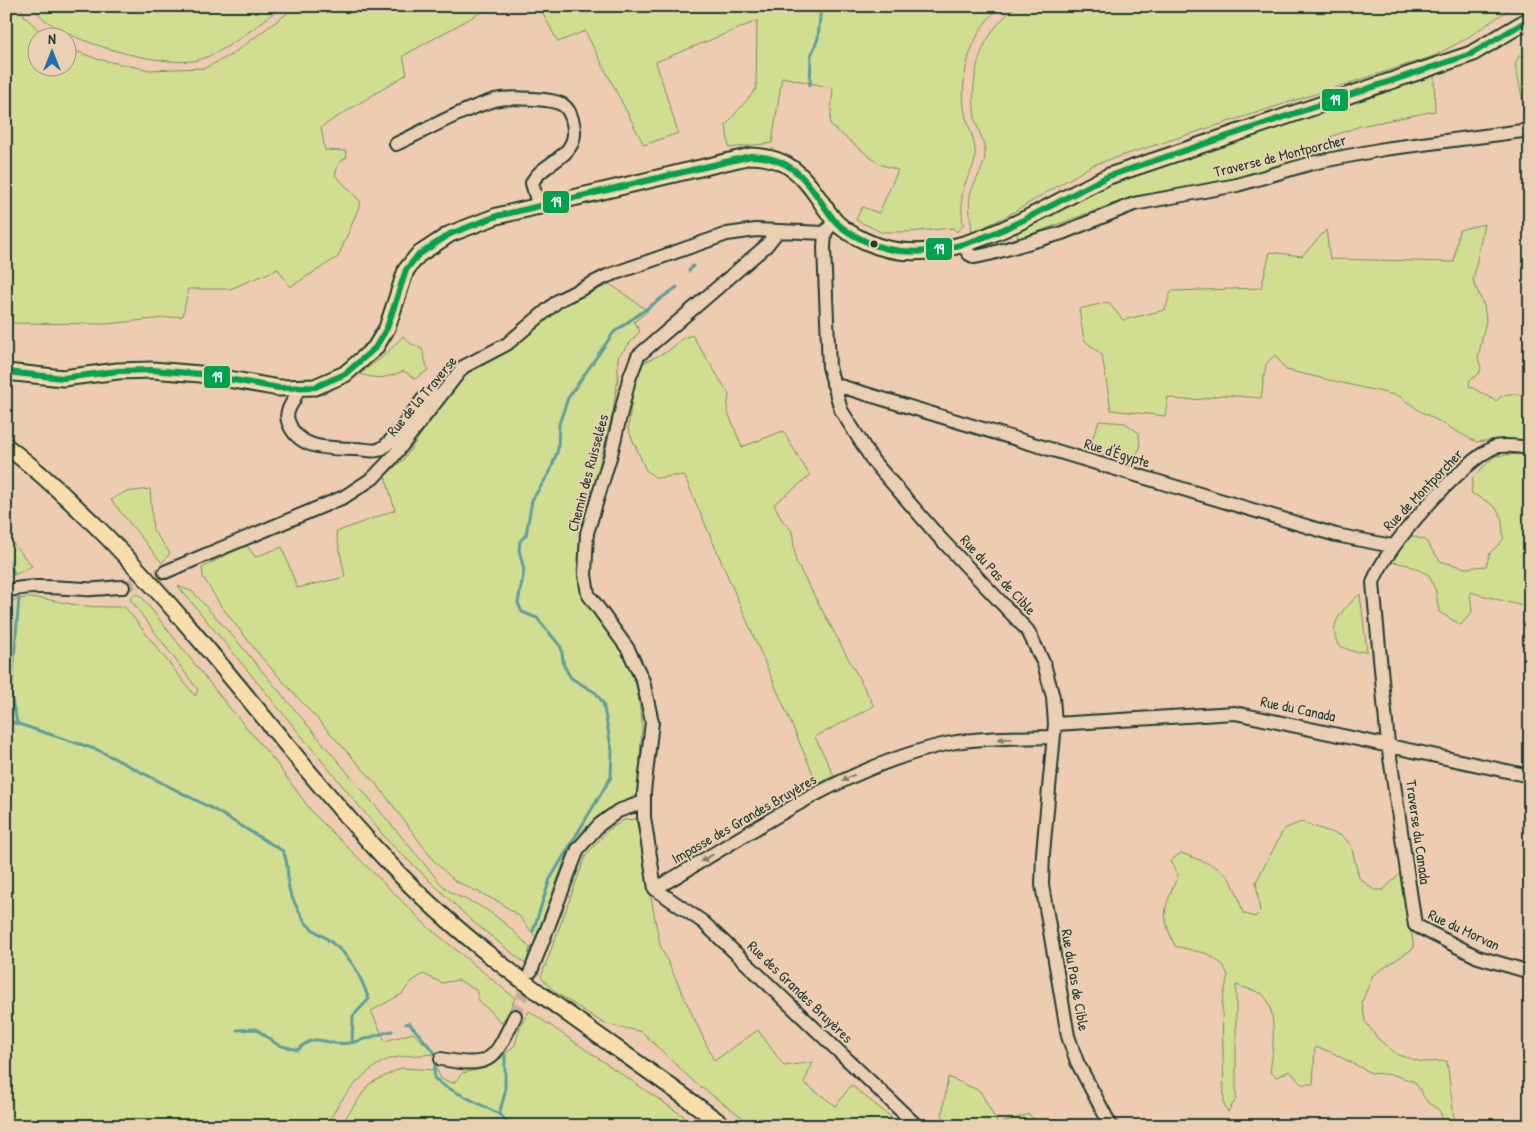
<svg xmlns="http://www.w3.org/2000/svg" width="1536" height="1132" font-family="'Patrick Hand',sans-serif">
<style>
.green{fill:#d1dd90;stroke:#788d62}
.lines{fill:none;stroke-linecap:round;stroke-linejoin:round}
.stream{stroke:#609d9f;stroke-width:3}
.minor-tunnel{stroke:#c5af98;stroke-width:12;stroke-dasharray:12 6;stroke-linecap:butt}
.minor-casing{stroke:#1f3d34;stroke-width:16}
.major-casing{stroke:#1f3d34;stroke-width:19}
.minor{stroke:#ebcfb2;stroke-width:12}
.major{stroke:#f9deab;stroke-width:15}
.bus-1-casing{stroke:#ebcfb2;stroke-width:10}
.bus-1{stroke:#02a150;stroke-width:6}
.oneway{fill:#7b7f6d}
.bus-dot{fill:#1f3d34;stroke:#ebcfb2;stroke-width:2}
.labels{text-anchor:middle;stroke-width:4;stroke-linejoin:round;paint-order:stroke}
.street-label{font-size:15px;fill:#1f3d34;stroke:#ebcfb2}
.line-badge{stroke:#ebcfb2;stroke-width:2}
.badge-label{font-size:14px;text-anchor:middle;font-weight:bold;fill:#fff}
</style>
<rect width="100%" height="100%" fill="#eeccb1"/>
<filter id="ink" filterUnits="userSpaceOnUse"><feTurbulence type="fractalNoise" baseFrequency=".02" numOctaves="2"/><feDisplacementMap in="SourceGraphic" scale="10" xChannelSelector="R" yChannelSelector="G"/><feConvolveMatrix kernelMatrix="1 2 1 2 8 2 1 2 1" color-interpolation-filters="sRGB"/></filter>
<g filter="url(#ink)">
<path class="green" d="M 6,6 L 20,6 L 25,17 L 46,37 L 38,38 L 38,68 L 68,68 L 68,48 L 97,59 L 149,70 L 205,68 L 231,55 L 297,6 L 492,6 L 403,56 L 407,74 L 321,127 L 325,150 L 346,151 L 347,157 L 339,163 L 335,175 L 361,202 L 338,257 L 290,287 L 278,269 L 230,289 L 188,289 L 183,316 L 107,324 L 6,323 Z
M 33,6 L 282,6 C 258,25 228,51 198,60 C 165,69 48,39 33,6 Z
M 539,6 L 1002,6 C 973,26 960,74 964,107 C 966,125 977,140 975,159 C 974,167 968,176 965,184 C 960,197 962,211 963,225 L 957,232 L 953,228 L 907,232 L 881,232 L 856,220 L 862,207 L 879,213 L 898,170 L 879,164 L 830,125 L 833,88 L 782,77 L 772,143 L 729,148 L 726,125 L 756,89 L 757,21 L 656,62 L 678,133 L 644,145 L 585,31 L 558,42 Z
M 1017,6 L 1514,6 L 1464,40 L 1434,56 L 1093,165 L 1007,216 L 972,233 C 971,221 968,206 970,195 C 974,180 986,168 985,151 C 984,140 977,129 975,118 C 969,74 981,33 1017,6 Z
M 1519,56 L 1530,56 L 1530,120 L 1527,120 L 1515,64 Z
M 1434,76 L 1435,111 L 1360,126 L 1330,137 L 1328,143 L 1344,150 L 1279,165 L 1227,181 L 1134,196 L 1018,239 L 1016,230 L 1053,215 L 1100,188 Z
M 1484,224 L 1473,281 L 1484,306 L 1486,320 L 1478,358 L 1481,368 L 1479,374 L 1470,380 L 1469,386 L 1496,401 C 1506,390 1517,394 1530,398 L 1530,443 L 1501,439 L 1476,442 L 1420,411 L 1399,396 L 1286,370 L 1275,355 L 1266,364 L 1261,398 L 1221,395 L 1203,399 L 1182,400 L 1168,397 L 1165,416 L 1111,410 L 1102,355 L 1084,340 L 1079,309 L 1108,302 L 1123,320 L 1165,310 L 1171,291 L 1261,288 L 1270,252 L 1302,256 L 1326,230 L 1330,259 L 1454,262 L 1459,230 Z
M 610,284 L 648,311 L 634,322 L 640,331 L 618,357 L 618,377 L 613,412 L 581,536 L 577,570 L 582,594 L 618,645 L 636,684 L 642,722 L 638,793 L 585,828 L 568,851 L 536,937 L 519,916 L 499,902 L 455,881 L 434,861 L 379,787 L 262,658 L 221,606 L 203,577 L 202,568 L 246,544 L 255,557 L 282,547 L 297,588 L 345,577 L 336,532 L 395,510 L 385,476 L 403,460 L 448,396 L 467,374 L 506,353 L 559,307 Z
M 692,335 L 729,394 L 727,410 L 742,447 L 783,431 L 810,476 L 774,504 L 782,520 L 792,531 L 796,562 L 874,706 L 815,737 L 834,776 L 817,783 L 684,475 L 656,478 L 646,470 L 628,429 L 633,390 L 641,364 L 668,351 L 683,338 Z
M 403,336 L 410,343 L 422,349 L 428,370 L 415,379 L 404,371 C 387,378 377,380 360,374 L 386,354 Z
M 1099,421 L 1125,423 L 1139,433 L 1140,448 L 1131,464 L 1088,450 Z
M 1520,454 L 1530,456 L 1530,608 L 1470,592 L 1472,612 L 1461,625 L 1439,612 L 1436,592 L 1429,575 L 1408,565 L 1388,561 L 1408,535 L 1425,540 L 1440,561 L 1466,568 L 1486,566 L 1490,553 L 1503,540 C 1503,508 1498,507 1471,493 L 1473,477 L 1495,456 Z
M 150,489 L 153,530 L 170,553 L 162,563 L 111,500 L 125,492 Z
M 6,535 L 32,566 L 6,579 Z
M 178,586 L 193,592 L 237,641 L 442,885 C 457,899 467,898 483,908 C 502,919 515,932 530,948 L 526,964 L 472,921 L 388,841 Z
M 134,594 L 140,595 L 224,701 L 274,760 L 312,812 L 428,927 L 515,998 L 508,1014 L 501,1023 L 491,1011 L 480,1003 L 476,990 L 458,980 L 442,983 L 423,974 L 410,983 L 402,994 L 371,1011 L 385,1041 L 413,1033 L 436,1054 C 422,1055 407,1055 393,1058 C 368,1064 336,1102 327,1126 L 6,1126 L 6,603 C 34,591 58,604 86,606 C 99,607 112,607 125,607 L 195,696 L 198,690 L 130,599 Z
M 1360,594 L 1367,651 L 1355,652 L 1339,646 C 1326,623 1344,609 1360,594 Z
M 636,819 L 660,945 L 714,1061 L 758,1030 L 784,1066 L 813,1062 L 804,1083 L 836,1106 L 851,1085 L 902,1126 L 754,1126 L 694,1082 L 642,1032 L 603,1023 L 555,992 L 541,977 L 586,855 L 608,830 L 624,820 Z
M 1301,822 L 1342,836 L 1351,845 L 1359,878 L 1374,890 L 1383,890 L 1401,873 L 1414,948 L 1373,975 L 1362,1002 L 1365,1021 L 1378,1039 L 1398,1055 L 1422,1062 L 1447,1061 L 1455,1126 L 1446,1126 L 1439,1110 L 1427,1102 L 1415,1082 L 1394,1075 L 1371,1073 L 1331,1052 L 1315,1047 L 1313,1084 L 1301,1084 L 1290,1071 L 1276,1077 L 1270,1071 C 1273,1055 1278,1005 1262,994 C 1255,990 1244,988 1236,985 L 1236,1099 L 1228,1112 L 1224,1104 L 1222,1003 L 1228,975 L 1223,965 L 1208,954 L 1175,946 C 1159,912 1165,908 1178,875 L 1170,861 L 1181,853 C 1223,869 1231,868 1243,913 L 1255,917 L 1260,912 L 1256,882 L 1284,829 Z
M 529,1011 L 698,1126 L 340,1126 L 369,1084 L 401,1068 L 437,1070 L 441,1079 L 454,1083 L 462,1073 L 484,1068 L 501,1058 L 515,1045 L 520,1027 Z
M 948,1077 L 980,1091 L 998,1124 L 1029,1114 L 1039,1126 L 952,1126 L 942,1115 Z"/>
<g class="lines">
<path class="stream" d="M 810,85 L 811,56 L 818,38 L 821,6
M 689,271 L 693,266
M 6,555 L 14,573
M 6,720 L 98,750 L 213,809 L 283,851 C 289,862 287,876 289,889 C 290,895 299,911 302,917 C 309,930 320,933 331,942 C 353,959 359,973 369,999 L 353,1016 L 352,1042
M 17,722 L 11,696 L 19,598
M 533,931 L 550,879 L 611,777 L 612,751 L 603,703 L 596,693 L 571,678 L 564,666 L 561,647 L 537,618 L 522,612 L 518,603 L 524,570 L 519,550 L 520,541 L 526,535 L 532,500 L 550,472 L 558,449 L 559,424 L 568,398 L 614,332 L 677,287
M 406,1024 L 409,1023 L 435,1053
M 237,1030 L 256,1029 L 278,1045 L 298,1050 C 317,1030 327,1047 349,1043 C 363,1041 378,1034 392,1031
M 435,1065 L 434,1078 L 444,1086 L 499,1114 L 512,1126
M 499,1114 L 505,1093 L 505,1055"/>
<path class="minor-tunnel" d="M 123,587 L 165,572
M 515,1016 L 530,976"/>
<g class="minor-casing">
<path id="minor" d="M 396,144 C 428,129 461,110 495,100 C 506,97 553,98 563,105 C 572,111 576,130 573,140 C 567,160 540,165 532,183 L 539,208
M 834,221 L 825,233 L 824,248 L 829,367 L 841,410 L 873,461 L 939,537 L 1028,631 L 1044,664 L 1053,697 L 1055,724 L 1043,853 L 1042,885 L 1068,1036 L 1077,1062 L 1111,1126
M 962,244 L 969,254 L 975,257 L 989,254 L 1062,233 L 1134,204 L 1237,185 L 1312,163 L 1384,149 L 1530,130
M 833,384 L 1336,535 L 1392,546
M 297,389 C 297,401 284,408 288,421 C 298,451 330,448 356,449 C 367,449 376,454 385,446 C 400,433 412,413 424,398 L 432,395 L 439,397
M 1530,448 C 1520,447 1504,444 1495,447 C 1463,460 1383,549 1373,583 L 1388,744 L 1415,925 L 1478,957 L 1530,972
M 165,572 L 344,497 L 373,478 L 392,458 L 463,367 L 507,344 L 559,300 L 607,276 L 727,234 L 756,230 L 825,233
M 6,591 C 33,584 57,588 84,589 C 97,590 110,587 123,587
M 1055,724 L 1235,713 L 1530,776
M 655,889 L 644,817 L 644,792 L 652,722 L 643,681 L 628,649 L 588,594 L 585,575 L 587,533 L 611,454 L 629,379 L 638,356 L 766,246 L 778,231
M 655,889 C 748,835 844,765 951,743 C 982,737 1021,738 1053,737
M 655,889 L 703,922 L 917,1126
M 531,971 L 578,849 L 599,825 L 618,811 L 644,802
M 441,1059 C 493,1069 494,1059 515,1016"/>
</g>
<g class="major-casing">
<path id="major" d="M 6,372 L 63,378 L 118,371 L 152,370 L 200,374 L 279,388 L 315,387 L 345,374 L 375,348 L 387,328 L 406,270 L 418,255 L 450,234 L 497,216 L 751,156 C 796,157 808,184 831,216 C 839,228 852,235 865,241 C 943,279 1040,208 1109,176 L 1471,54 L 1530,19
M 6,446 C 38,470 67,498 96,526 C 201,630 286,753 387,861 C 485,967 610,1039 724,1126"/>
</g>
<use href="#minor" class="minor"/>
<use href="#major" class="major"/>
<g class="bus-1-casing">
<path id="bus-1" d="M 6,372 L 63,378 L 118,371 L 152,370 L 200,374 L 279,388 L 315,387 L 345,374 L 375,348 L 387,328 L 406,270 L 418,255 L 450,234 L 497,216 L 751,156 C 796,157 808,184 831,216 C 839,228 852,235 865,241 C 943,279 1040,208 1109,176 L 1471,54 L 1530,19"/>
</g>
<use href="#bus-1" class="bus-1"/>
</g>
<defs><path id="oneway-solid" d="M-6-.8H1V-3.2L6.5 0L1 3.2V.8H-6Z" transform="scale(1.25)"/></defs>
<g class="oneway">
<use href="#oneway-solid" transform="translate(1005 739) rotate(176)"/>
<use href="#oneway-solid" transform="translate(848 778) rotate(152)"/>
<use href="#oneway-solid" transform="translate(707 858) rotate(149)"/>
</g>
</g>
<circle class="bus-dot" cx="874" cy="244" r="4.5"/>
<g class="labels">
<g class="street-label">
<text transform="translate(1280 156) rotate(-14)" y="5">Traverse de Montporcher</text>
<text transform="translate(422 396) rotate(-50)" y="5">Rue de la Traverse</text>
<text transform="translate(1117 453) rotate(17)" y="5">Rue d'Égypte</text>
<text transform="translate(588 473) rotate(-75)" y="5">Chemin des Ruisselées</text>
<text transform="translate(1423 490) rotate(-46)" y="5">Rue de Montporcher</text>
<text transform="translate(998 575) rotate(47)" y="5">Rue du Pas de Cible</text>
<text transform="translate(1298 709) rotate(12)" y="5">Rue du Canada</text>
<text transform="translate(744 819) rotate(-30)" y="5">Impasse des Grandes Bruyères</text>
<text transform="translate(1418 832) rotate(82)" y="5">Traverse du Canada</text>
<text transform="translate(1464 930) rotate(25)" y="5">Rue du Morvan</text>
<text transform="translate(1075 980) rotate(80)" y="5">Rue du Pas de Cible</text>
<text transform="translate(800 992) rotate(44)" y="5">Rue des Grandes Bruyères</text>
</g>
</g>
<g class="line-badge">
<rect x="1321" y="88" width="28" height="24" rx="5" fill="#02a150"/>
<rect x="542" y="190" width="28" height="24" rx="5" fill="#02a150"/>
<rect x="925" y="237" width="28" height="24" rx="5" fill="#02a150"/>
<rect x="203" y="365" width="28" height="24" rx="5" fill="#02a150"/>
</g>
<g class="badge-label">
<text x="1335" y="105">19</text>
<text x="556" y="207">19</text>
<text x="939" y="254">19</text>
<text x="217" y="382">19</text>
</g>
<rect width="1536" height="1132" fill="none" stroke="#ebcfb2" stroke-width="25"/>
<rect x="12" y="12" width="1511" height="1107" fill="none" stroke="#1f3d34" stroke-width="2" filter="url(#ink)"/>
<g transform="translate(52 52)"><circle r="24" fill="#ebcfb2" stroke="#999580"/>
<path d="M0-4L9 19L0 12L-9 19Z" fill="#1f6fb2"/>
<text y="-8" font-size="14" font-weight="bold" text-anchor="middle" fill="#1f3d34">N</text>
</g>
</svg>
